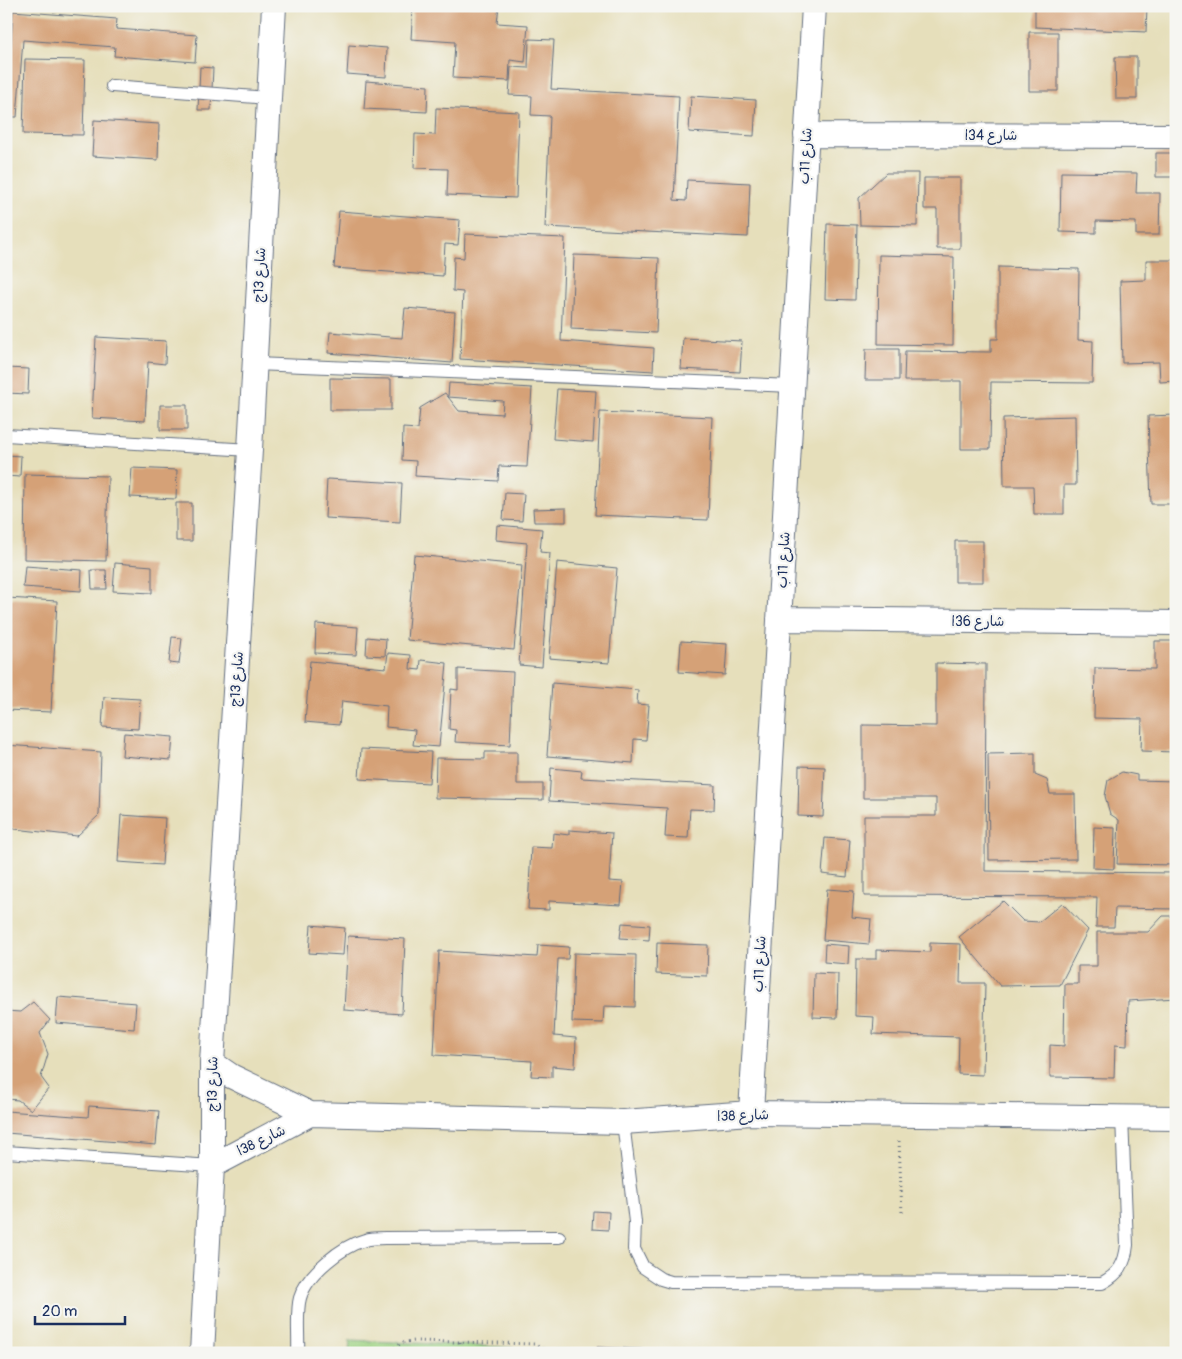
<svg xmlns="http://www.w3.org/2000/svg" width="1182" height="1359" font-family="Pangolin,'Playpen Sans Arabic',sans-serif">
<style>
.green{fill:#9dd282;stroke:#5c8070}
.building{fill:#d5a177}
.lines{fill:none;stroke-linecap:round;stroke-linejoin:round}
.lane-casing{stroke:#626d7f;stroke-width:14}
.street-casing{stroke:#626d7f;stroke-width:26}
.path{stroke:#626d7f;stroke-width:3;stroke-dasharray:1 4;stroke-linecap:butt}
.lane{stroke:#fff;stroke-width:12}
.street{stroke:#fff;stroke-width:24}
.labels{text-anchor:middle;stroke-width:4.5;stroke-linejoin:round;paint-order:stroke}
.street-label{font-size:14px;fill:#1b2f5e;stroke:#f6f6f2}
</style>
<rect width="100%" height="100%" fill="#f6f6f2"/>
<filter id="ink" filterUnits="userSpaceOnUse"><feTurbulence type="fractalNoise" baseFrequency=".02" numOctaves="2"/><feDisplacementMap in="SourceGraphic" scale="10" xChannelSelector="R" yChannelSelector="G"/><feConvolveMatrix kernelMatrix="1 2 1 2 8 2 1 2 1" color-interpolation-filters="sRGB"/></filter>
<filter id="wash" filterUnits="userSpaceOnUse"><feTurbulence type="fractalNoise" baseFrequency=".0096" numOctaves="4" result="noise"/><feDisplacementMap in="SourceGraphic" scale="20" xChannelSelector="R" yChannelSelector="G"/><feGaussianBlur stdDeviation="1.12" result="paint"/><feColorMatrix in="noise" values="0 0 0 0 0 0 0 0 0 0 0 0 0 0 0 0 0 1.4 0 .05"/><feComposite in="paint" operator="in"/></filter>
<g filter="url(#wash)">
<rect width="100%" height="100%" fill="#e6dfbb"/>
<path class="green" d="M 350,1340 L 586,1351 L 586,1353 L 349,1353 Z"/>
<g id="blocks">
<path class="building" d="M 413,6 L 499,6 L 497,23 L 528,25 L 525,62 L 510,60 L 509,81 L 453,78 L 455,42 L 411,39 Z
M 1035,6 L 1147,6 L 1146,32 L 1035,27 Z
M 13,11 L 117,19 L 116,29 L 197,35 L 195,62 L 114,56 L 115,47 L 23,40 L 17,117 L 6,117 Z
M 1029,32 L 1058,32 L 1058,91 L 1029,91 Z
M 529,39 L 554,40 L 551,89 L 679,96 L 674,200 L 686,201 L 687,180 L 750,183 L 748,237 L 545,227 L 550,116 L 531,115 L 532,96 L 509,95 L 511,67 L 528,68 Z
M 349,45 L 387,48 L 386,77 L 347,74 Z
M 1115,57 L 1137,57 L 1137,99 L 1116,99 Z
M 25,59 L 85,60 L 83,135 L 23,134 Z
M 200,67 L 213,68 L 211,110 L 198,110 Z
M 366,81 L 428,86 L 427,112 L 364,109 Z
M 691,96 L 756,100 L 754,136 L 689,132 Z
M 436,108 L 519,112 L 516,198 L 447,195 L 448,169 L 414,168 L 415,134 L 435,135 Z
M 94,120 L 159,124 L 158,160 L 92,156 Z
M 1156,153 L 1176,153 L 1176,177 L 1156,177 Z
M 1061,172 L 1137,173 L 1136,193 L 1160,193 L 1159,235 L 1136,235 L 1136,222 L 1096,221 L 1096,233 L 1060,232 Z
M 886,173 L 918,173 L 917,226 L 860,225 L 859,198 Z
M 924,178 L 960,178 L 960,249 L 937,249 L 937,209 L 924,209 Z
M 339,211 L 460,220 L 458,245 L 445,244 L 443,276 L 334,268 Z
M 827,224 L 857,225 L 855,300 L 825,299 Z
M 465,234 L 565,238 L 561,341 L 654,348 L 653,371 L 460,359 L 463,292 L 453,291 L 454,257 L 464,258 Z
M 574,255 L 659,258 L 656,333 L 571,329 Z
M 879,255 L 954,257 L 953,345 L 878,344 Z
M 1146,260 L 1176,260 L 1176,381 L 1160,382 L 1159,362 L 1122,363 L 1120,281 L 1146,280 Z
M 998,267 L 1079,269 L 1078,340 L 1093,341 L 1092,383 L 991,382 L 990,449 L 961,449 L 961,381 L 904,381 L 905,351 L 991,352 L 991,339 L 998,339 Z
M 405,308 L 455,312 L 452,363 L 328,353 L 330,332 L 402,338 Z
M 96,337 L 166,341 L 165,364 L 148,362 L 145,421 L 92,418 Z
M 683,338 L 742,341 L 740,372 L 681,369 Z
M 866,349 L 899,349 L 899,380 L 865,380 Z
M 6,368 L 29,369 L 28,394 L 6,393 Z
M 330,378 L 391,379 L 391,410 L 330,410 Z
M 449,383 L 532,388 L 527,467 L 499,466 L 498,481 L 415,476 L 416,461 L 402,460 L 403,428 L 418,429 L 420,408 L 445,393 L 459,411 L 502,414 L 503,401 L 448,397 Z
M 557,389 L 596,391 L 593,442 L 553,439 Z
M 160,405 L 187,405 L 187,430 L 160,430 Z
M 600,412 L 712,417 L 708,520 L 595,515 Z
M 1176,415 L 1176,509 L 1174,509 L 1174,504 L 1151,504 L 1148,416 Z
M 1075,416 L 1076,485 L 1064,485 L 1064,514 L 1034,514 L 1033,486 L 1004,486 L 1003,418 Z
M 6,455 L 21,456 L 20,477 L 6,476 Z
M 132,468 L 177,470 L 176,499 L 130,497 Z
M 25,474 L 108,476 L 106,561 L 24,559 Z
M 327,479 L 402,483 L 400,522 L 325,518 Z
M 505,493 L 524,494 L 522,521 L 503,520 Z
M 176,503 L 192,503 L 192,541 L 176,541 Z
M 566,508 L 566,522 L 534,522 L 533,509 Z
M 497,525 L 542,529 L 540,552 L 550,553 L 542,667 L 519,665 L 527,543 L 496,540 Z
M 955,541 L 983,541 L 983,582 L 955,582 Z
M 414,555 L 522,565 L 514,650 L 407,640 Z
M 557,562 L 617,568 L 609,663 L 549,658 Z
M 115,563 L 152,566 L 152,593 L 113,591 Z
M 25,566 L 82,570 L 81,591 L 23,587 Z
M 91,570 L 106,570 L 107,589 L 92,589 Z
M 7,598 L 57,601 L 51,712 L 6,710 Z
M 316,624 L 358,627 L 356,655 L 315,653 Z
M 172,637 L 182,638 L 179,664 L 169,663 Z
M 367,637 L 386,639 L 385,656 L 366,655 Z
M 681,641 L 727,644 L 725,675 L 679,672 Z
M 1155,641 L 1176,641 L 1176,752 L 1141,751 L 1142,719 L 1094,718 L 1095,668 L 1155,669 Z
M 388,653 L 411,655 L 410,669 L 420,670 L 421,660 L 447,663 L 439,747 L 413,745 L 415,730 L 386,727 L 387,706 L 342,701 L 339,725 L 305,722 L 310,661 L 386,668 Z
M 936,663 L 986,664 L 985,871 L 1176,873 L 1176,909 L 1115,908 L 1114,927 L 1096,927 L 1097,897 L 864,896 L 864,816 L 936,816 L 936,798 L 863,798 L 863,725 L 936,726 Z
M 458,669 L 513,672 L 510,745 L 455,742 L 456,730 L 449,729 L 451,689 L 458,690 Z
M 552,683 L 638,690 L 637,704 L 649,705 L 646,740 L 634,739 L 633,763 L 547,756 Z
M 104,697 L 140,699 L 138,729 L 102,727 Z
M 124,733 L 173,737 L 171,760 L 122,756 Z
M 6,745 L 101,752 L 99,815 L 77,836 L 6,828 Z
M 361,749 L 431,752 L 429,783 L 359,779 Z
M 485,752 L 517,752 L 517,784 L 543,784 L 543,800 L 435,798 L 436,758 L 485,759 Z
M 1035,753 L 1035,775 L 1047,780 L 1050,794 L 1075,794 L 1076,859 L 989,860 L 988,754 Z
M 799,766 L 825,767 L 823,817 L 798,816 Z
M 551,768 L 582,771 L 581,778 L 715,785 L 714,810 L 690,809 L 688,838 L 665,837 L 667,808 L 549,801 Z
M 1122,772 L 1137,775 L 1137,780 L 1176,781 L 1176,865 L 1117,864 L 1119,820 L 1110,814 L 1105,796 L 1108,780 Z
M 121,815 L 165,818 L 162,865 L 118,862 Z
M 1094,827 L 1115,828 L 1114,869 L 1093,868 Z
M 569,830 L 612,833 L 609,881 L 623,882 L 621,905 L 549,901 L 549,910 L 528,909 L 531,847 L 552,848 L 553,833 L 569,835 Z
M 825,838 L 850,840 L 847,877 L 822,874 Z
M 827,889 L 854,891 L 852,917 L 871,919 L 869,944 L 823,940 Z
M 1003,901 L 1023,921 L 1039,922 L 1062,903 L 1088,930 L 1060,985 L 1000,986 L 959,937 Z
M 1163,916 L 1176,916 L 1176,998 L 1128,1001 L 1127,1046 L 1115,1045 L 1114,1078 L 1050,1077 L 1050,1045 L 1064,1046 L 1065,984 L 1078,984 L 1078,966 L 1097,966 L 1097,932 L 1148,932 Z
M 622,923 L 650,925 L 649,940 L 620,938 Z
M 311,925 L 345,928 L 343,955 L 309,953 Z
M 348,936 L 405,939 L 402,1014 L 344,1010 Z
M 657,943 L 708,945 L 707,976 L 656,974 Z
M 930,943 L 961,944 L 960,983 L 985,983 L 983,1075 L 958,1074 L 959,1037 L 873,1034 L 874,1017 L 855,1016 L 856,959 L 876,959 L 876,950 L 930,952 Z
M 825,944 L 849,946 L 848,964 L 824,962 Z
M 538,945 L 569,947 L 568,959 L 558,959 L 554,1036 L 576,1038 L 575,1068 L 552,1066 L 552,1077 L 531,1076 L 532,1061 L 434,1055 L 439,951 L 537,957 Z
M 574,953 L 636,955 L 635,1007 L 604,1006 L 603,1023 L 572,1022 Z
M 814,973 L 838,974 L 837,1018 L 813,1017 Z
M 58,997 L 136,1003 L 134,1029 L 56,1023 Z
M 33,1002 L 50,1020 L 40,1033 L 48,1054 L 41,1077 L 49,1088 L 31,1110 L 18,1100 L 6,1099 L 6,1011 L 20,1012 Z
M 89,1106 L 159,1111 L 156,1145 L 6,1133 L 6,1111 L 88,1117 Z
M 593,1211 L 609,1212 L 608,1230 L 592,1229 Z
M 597,1347 L 682,1351 L 682,1353 L 597,1353 Z"/>
</g>
</g>
<g filter="url(#ink)">
<use href="#blocks" fill-opacity="0" stroke="#626d7f" stroke-width="1"/>
<g class="lines">
<g class="lane-casing">
<path id="lane" d="M 112,86 L 269,98
M 255,364 L 792,386
M 6,435 L 250,450
M 623,1122 L 635,1222 L 634,1249 L 643,1267 L 661,1279 L 671,1282 L 1102,1283 C 1119,1274 1125,1264 1127,1245 L 1122,1117
M 6,1152 L 212,1166
M 298,1353 C 299,1337 296,1312 300,1298 C 307,1274 342,1246 365,1240 C 372,1238 379,1238 385,1238 L 559,1237"/>
</g>
<g class="street-casing">
<path id="street" d="M 806,135 L 1176,136
M 779,619 L 1176,623
M 212,1063 L 231,1076 L 310,1114 L 623,1122 L 751,1113 L 1176,1118
M 751,1113 L 814,6
M 212,1166 L 310,1114
M 202,1353 L 212,1166 L 212,1063 L 250,450 L 274,6"/>
</g>
<path class="path" d="M 899,1141 L 902,1214
M 460,1342 L 462,1353
M 386,1353 L 404,1342 L 415,1341 L 534,1344 L 549,1353"/>
<use href="#lane" class="lane"/>
<use href="#street" class="street"/>
</g>
</g>
<g class="labels">
<g class="street-label">
<text x="991" y="140">شارع 34ا</text>
<text transform="translate(805 156) rotate(-87)" y="5">شارع 11ب</text>
<text transform="translate(259 275) rotate(-87)" y="5">شارع 13ج</text>
<text transform="translate(783 560) rotate(-87)" y="5">شارع 11ب</text>
<text x="978" y="626">شارع 36ا</text>
<text transform="translate(236 679) rotate(-86)" y="5">شارع 13ج</text>
<text transform="translate(759 964) rotate(-87)" y="5">شارع 11ب</text>
<text transform="translate(212 1084) rotate(-89)" y="5">شارع 13ج</text>
<text transform="translate(743 1115) rotate(-2)" y="5">شارع 38ا</text>
<text transform="translate(261 1140) rotate(-26)" y="5">شارع 38ا</text>
</g>
</g>
<rect width="1182" height="1359" fill="none" stroke="#f6f6f2" stroke-width="25"/>
<path d="M35 1316v8h90v-8" fill="none" stroke="#1b2f5e" stroke-width="2.5"/>
<text x="42" y="1316" font-size="15" fill="#1b2f5e" stroke="#f6f6f2" stroke-width="4" paint-order="stroke">20 m</text>
</svg>
